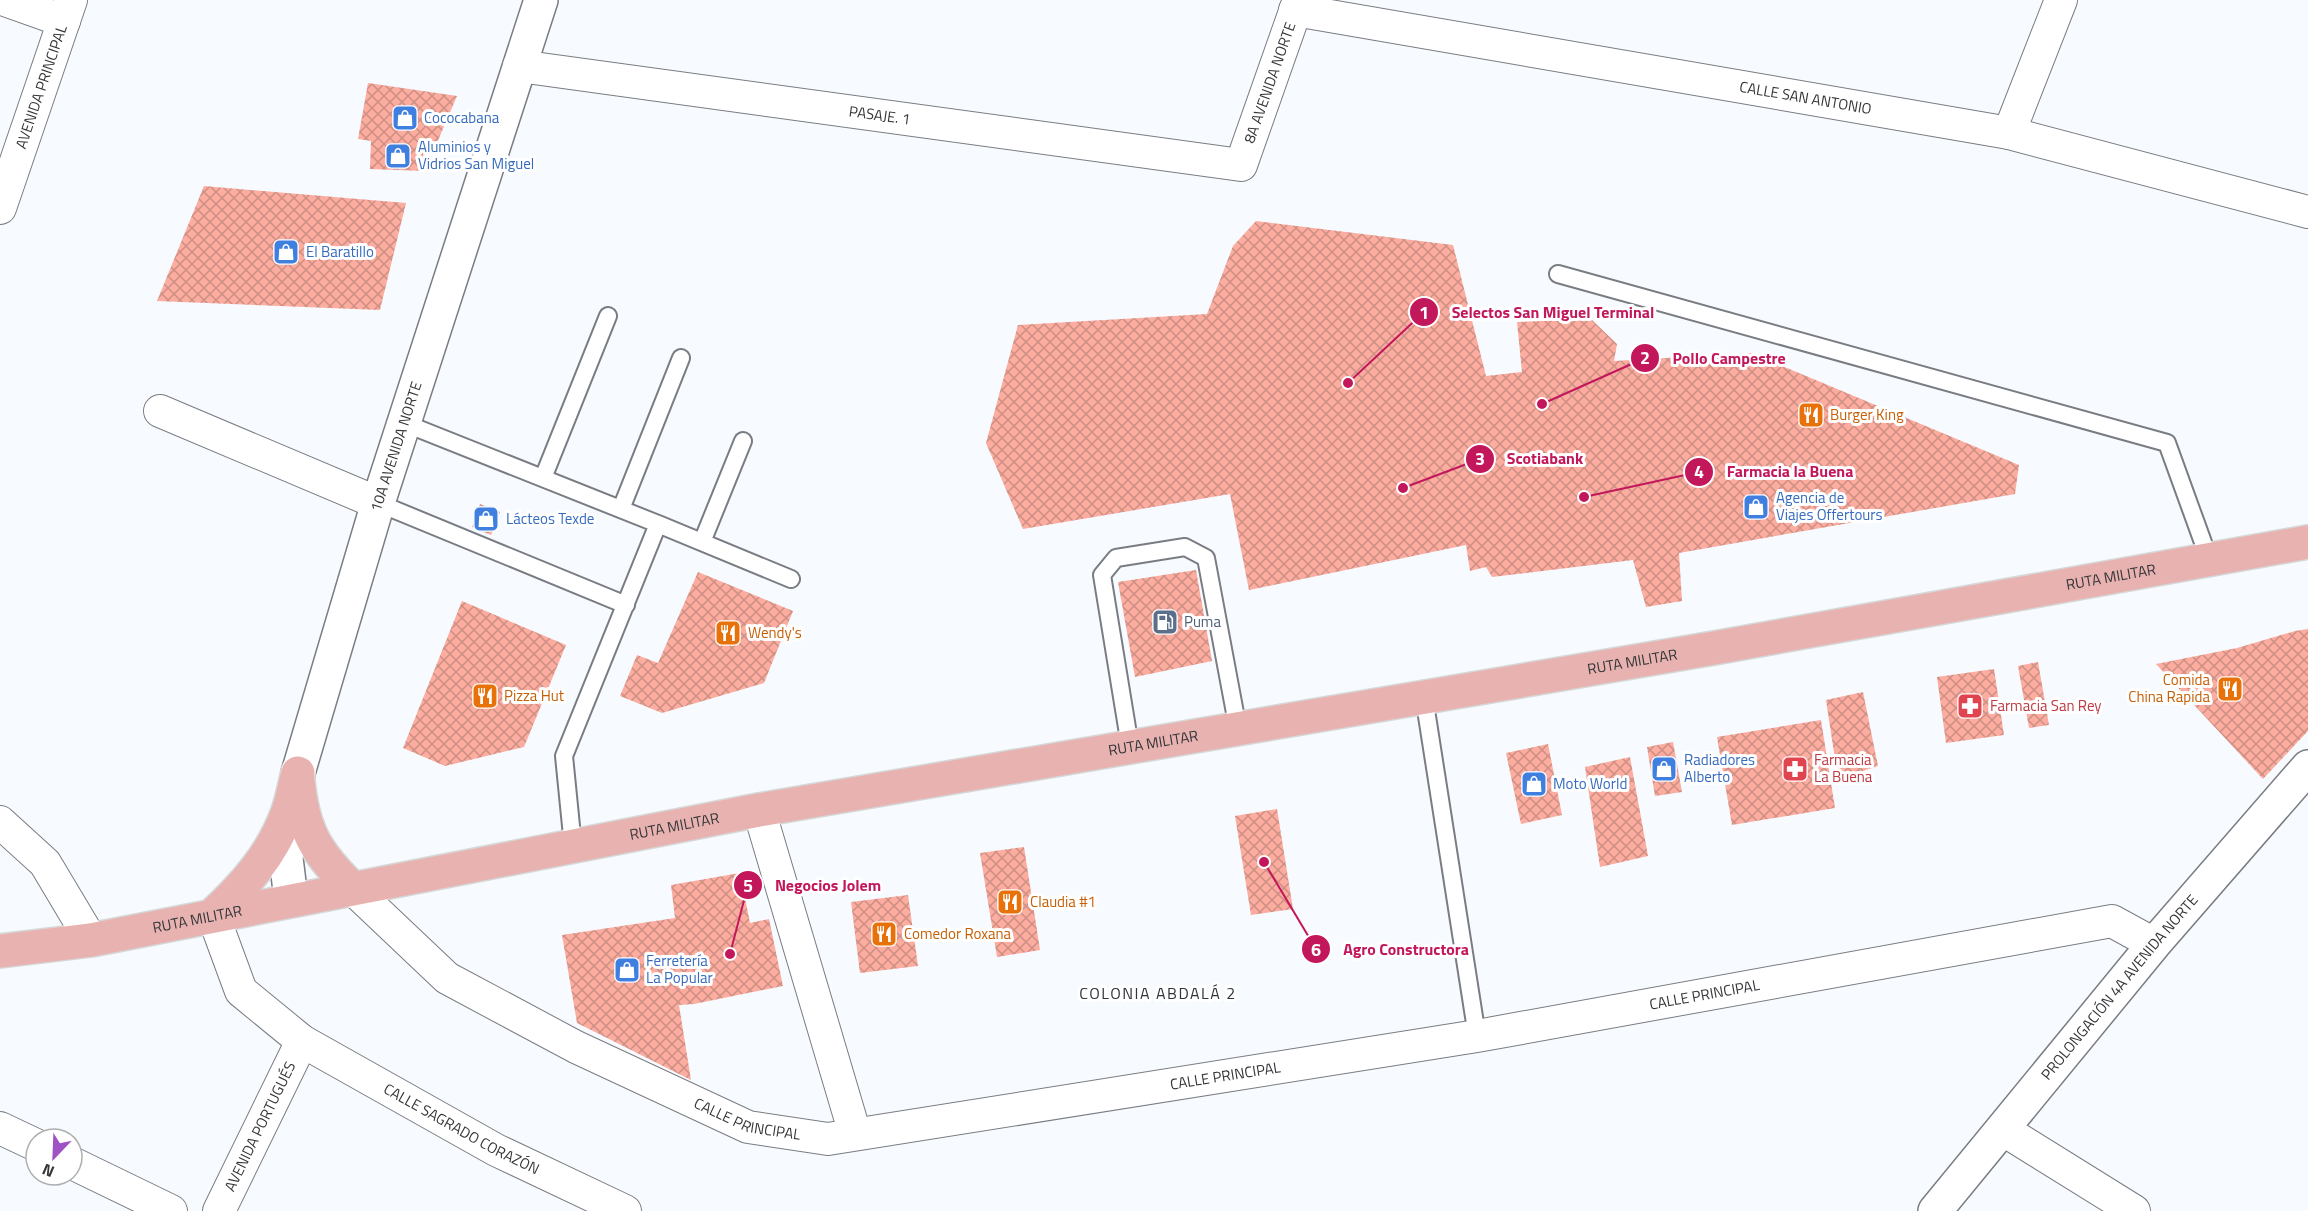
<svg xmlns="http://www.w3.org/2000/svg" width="2308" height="1211" font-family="'Titillium Web',sans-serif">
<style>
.building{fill:url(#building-cross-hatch)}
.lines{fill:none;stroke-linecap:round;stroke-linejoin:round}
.service-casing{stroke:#797d83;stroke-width:20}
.minor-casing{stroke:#797d83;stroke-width:34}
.tertiary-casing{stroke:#797d83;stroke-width:36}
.primary-casing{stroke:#d6d7d7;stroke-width:36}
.service{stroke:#fff;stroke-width:16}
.minor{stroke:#fff;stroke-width:32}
.tertiary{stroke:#fff;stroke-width:33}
.primary{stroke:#e8b2b0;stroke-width:33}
.labels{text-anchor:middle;stroke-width:6;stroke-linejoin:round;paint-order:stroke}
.street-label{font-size:15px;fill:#343639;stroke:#fff}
.shop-label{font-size:15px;fill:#366cbe;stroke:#fff;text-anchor:start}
.food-label{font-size:15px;fill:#c56008;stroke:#fff;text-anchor:start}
.service-label{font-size:15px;fill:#4e5e75;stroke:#fff;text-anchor:start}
.health-label{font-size:15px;fill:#be3a42;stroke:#fff;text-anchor:start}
.neighbourhood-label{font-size:16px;letter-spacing:1.5px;fill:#31353a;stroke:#fff}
.leader{fill:none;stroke:#c2185b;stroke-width:2}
.callout-dot{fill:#c2185b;stroke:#fff;stroke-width:2}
.mark-label{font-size:18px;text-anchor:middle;font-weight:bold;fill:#fff}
.callout-label{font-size:16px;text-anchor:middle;font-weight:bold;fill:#c2185b;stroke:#fff;stroke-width:6;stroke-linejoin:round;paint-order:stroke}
</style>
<defs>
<pattern id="building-cross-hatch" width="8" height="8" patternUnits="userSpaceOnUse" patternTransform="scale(1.5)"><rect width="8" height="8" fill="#fcad9f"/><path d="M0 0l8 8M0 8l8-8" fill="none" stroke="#cd8e83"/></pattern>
</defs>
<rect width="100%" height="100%" fill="#f7fafe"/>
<path class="building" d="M 368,83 L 457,96 L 436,145 L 426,143 L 425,171 L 370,169 L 371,141 L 358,139 Z
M 204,186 L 406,203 L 380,310 L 157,301 Z
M 1256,221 L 1453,245 L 1486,376 L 1522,372 L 1517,322 L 1591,319 L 1617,344 L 1614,361 L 1751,353 L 2019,465 L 2015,494 L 1679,553 L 1682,601 L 1646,607 L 1633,560 L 1492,577 L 1486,567 L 1470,571 L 1466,545 L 1249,590 L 1230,494 L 1023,529 L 986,443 L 1018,325 L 1207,314 L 1233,246 Z
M 480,504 L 500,512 L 491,535 L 472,527 Z
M 1196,570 L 1212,661 L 1135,677 L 1118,582 Z
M 698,572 L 793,611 L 764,683 L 662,713 L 620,696 L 637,655 L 658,663 Z
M 462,601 L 566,645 L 524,747 L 445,766 L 403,748 Z
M 2308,629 L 2308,731 L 2263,779 L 2156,664 L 2237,648 L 2295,631 Z
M 2038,662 L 2049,725 L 2029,728 L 2018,666 Z
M 1994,669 L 2004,735 L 1946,743 L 1937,677 Z
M 1863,692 L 1878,766 L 1838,779 L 1826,700 Z
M 1821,720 L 1835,808 L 1732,825 L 1717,737 Z
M 1673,742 L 1682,792 L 1655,796 L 1647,747 Z
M 1548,744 L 1562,815 L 1521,824 L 1506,753 Z
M 1630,757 L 1648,856 L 1600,867 L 1585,767 Z
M 1277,809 L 1293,909 L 1251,915 L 1235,816 Z
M 1024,847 L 1040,950 L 997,957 L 980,853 Z
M 740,873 L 750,923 L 769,919 L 783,986 L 694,1004 L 679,1005 L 691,1080 L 577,1023 L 562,935 L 675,918 L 671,885 Z
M 908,895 L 918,966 L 860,973 L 851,902 Z"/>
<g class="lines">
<g class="service-casing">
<path id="service" d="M 1558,274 L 2167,443 L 2209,559
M 404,423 L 658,524 L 564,756 L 573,846
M 543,478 L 608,316
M 378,503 L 626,605
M 621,509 L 681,358
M 658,524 L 791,579
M 702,542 L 743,441
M 1424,697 L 1477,1036
M 1130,746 L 1102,575 L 1116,558 L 1185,547 L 1206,558 L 1238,729"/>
</g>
<g class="minor-casing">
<g id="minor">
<path d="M 5,0 L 64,21"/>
<path id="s1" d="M 1295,10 L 2009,133 L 2308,212"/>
<path id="s2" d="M 519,66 L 1241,165 L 1299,0"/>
<path d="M 2009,133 L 2061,0"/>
<path id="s3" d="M 0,208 L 71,0"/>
<path d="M 160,411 L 378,503"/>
<path d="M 759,810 L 855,1134"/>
<path d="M 0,822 L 45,863 L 91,940"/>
<path id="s4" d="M 352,888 L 447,978 L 576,1047 L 748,1127 L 828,1139 L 1477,1036 L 2112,921 L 2154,944"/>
<path id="s5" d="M 213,915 L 241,991 L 302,1041 L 496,1150 L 625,1211"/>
<path d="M 0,1128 L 36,1145"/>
<path d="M 2002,1129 L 2134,1211"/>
<path d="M 72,1163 L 171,1211"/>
<path id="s6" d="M 219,1211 L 302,1041"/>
</g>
</g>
<g class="tertiary-casing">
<g id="tertiary">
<path id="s7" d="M 291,899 L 286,858 L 298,773 L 378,503 L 541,0"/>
<path id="s8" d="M 1935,1211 L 2154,944 L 2308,767"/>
</g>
</g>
<g class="primary-casing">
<g id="primary">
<path d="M 298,781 C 303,831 316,853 352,888"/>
<path d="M 213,915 C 244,886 272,855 287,814 C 292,801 294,787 298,773"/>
<path id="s9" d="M 0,951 L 91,940 L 759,810 L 1714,648 L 2308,542"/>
</g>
</g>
<use href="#service" class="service"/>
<use href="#minor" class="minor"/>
<use href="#tertiary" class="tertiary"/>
<use href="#primary" class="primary"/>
</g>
<defs>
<g id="shop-square" transform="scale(1.35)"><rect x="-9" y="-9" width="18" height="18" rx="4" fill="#3f7fe0" stroke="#fff"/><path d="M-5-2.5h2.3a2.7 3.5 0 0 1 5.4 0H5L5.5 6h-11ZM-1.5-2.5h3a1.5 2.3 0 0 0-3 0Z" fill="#fff"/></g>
<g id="restaurant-square" transform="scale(1.35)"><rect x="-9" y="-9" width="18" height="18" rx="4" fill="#e8710a" stroke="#fff"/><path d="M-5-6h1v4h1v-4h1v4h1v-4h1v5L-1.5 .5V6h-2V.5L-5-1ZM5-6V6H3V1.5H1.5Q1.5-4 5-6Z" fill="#fff"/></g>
<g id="fuel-square" transform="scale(1.35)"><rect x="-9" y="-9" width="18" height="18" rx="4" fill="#5c6f8a" stroke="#fff"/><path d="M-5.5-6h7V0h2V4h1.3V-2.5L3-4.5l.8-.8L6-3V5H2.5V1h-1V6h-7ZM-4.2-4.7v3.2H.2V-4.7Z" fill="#fff"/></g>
<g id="pharmacy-square" transform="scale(1.35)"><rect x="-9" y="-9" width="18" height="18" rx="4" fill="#e0444e" stroke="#fff"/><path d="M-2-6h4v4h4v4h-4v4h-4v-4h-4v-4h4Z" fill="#fff"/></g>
</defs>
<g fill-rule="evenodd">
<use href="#shop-square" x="405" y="118"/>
<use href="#shop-square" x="398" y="156"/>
<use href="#shop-square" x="286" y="252"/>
<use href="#restaurant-square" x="1811" y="415"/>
<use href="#shop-square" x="1756" y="507"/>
<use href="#shop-square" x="486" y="519"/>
<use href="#fuel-square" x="1165" y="622"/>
<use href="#restaurant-square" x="728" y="633"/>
<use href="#restaurant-square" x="2230" y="689"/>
<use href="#restaurant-square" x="485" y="696"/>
<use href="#pharmacy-square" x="1970" y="706"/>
<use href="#shop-square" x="1664" y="769"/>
<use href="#pharmacy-square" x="1795" y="769"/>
<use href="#shop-square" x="1534" y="784"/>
<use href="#restaurant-square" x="1010" y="902"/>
<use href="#restaurant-square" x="884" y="934"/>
<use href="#shop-square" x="627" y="970"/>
</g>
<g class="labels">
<g class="street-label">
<text dy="5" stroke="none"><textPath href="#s2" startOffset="816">8A AVENIDA NORTE</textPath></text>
<text dy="5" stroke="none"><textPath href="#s3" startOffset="128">AVENIDA PRINCIPAL</textPath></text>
<text dy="5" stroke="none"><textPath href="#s1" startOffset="518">CALLE SAN ANTONIO</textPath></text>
<text dy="5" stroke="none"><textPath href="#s2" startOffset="364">PASAJE. 1</textPath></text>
<text dy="5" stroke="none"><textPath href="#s7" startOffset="468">10A AVENIDA NORTE</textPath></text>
<text dy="5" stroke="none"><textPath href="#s9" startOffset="2144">RUTA MILITAR</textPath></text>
<text dy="5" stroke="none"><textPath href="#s9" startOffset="1658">RUTA MILITAR</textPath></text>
<text dy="5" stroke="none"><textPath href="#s9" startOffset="1172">RUTA MILITAR</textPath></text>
<text dy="5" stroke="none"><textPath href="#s9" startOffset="686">RUTA MILITAR</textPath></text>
<text dy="5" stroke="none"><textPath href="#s9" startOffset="200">RUTA MILITAR</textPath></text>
<text dy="5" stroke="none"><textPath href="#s8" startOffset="290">PROLONGACIÓN 4A AVENIDA NORTE</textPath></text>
<text dy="5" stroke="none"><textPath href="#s4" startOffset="1436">CALLE PRINCIPAL</textPath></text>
<text dy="5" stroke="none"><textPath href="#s4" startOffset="950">CALLE PRINCIPAL</textPath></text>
<text dy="5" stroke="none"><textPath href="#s4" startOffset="464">CALLE PRINCIPAL</textPath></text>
<text dy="5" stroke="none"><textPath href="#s6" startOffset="94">AVENIDA PORTUGUÉS</textPath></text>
<text dy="5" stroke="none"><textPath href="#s5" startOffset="342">CALLE SAGRADO CORAZÓN</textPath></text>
</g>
<g class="shop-label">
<text x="424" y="123">Cococabana</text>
<text x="418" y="152">Aluminios y<tspan x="418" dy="17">Vidrios San Miguel</tspan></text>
<text x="306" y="257">El Baratillo</text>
<text x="1776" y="503">Agencia de<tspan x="1776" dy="17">Viajes Offertours</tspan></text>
<text x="506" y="524">Lácteos Texde</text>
<text x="1684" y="765">Radiadores<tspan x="1684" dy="17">Alberto</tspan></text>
<text x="1553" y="789">Moto World</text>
<text x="646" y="966">Ferretería<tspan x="646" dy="17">La Popular</tspan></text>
</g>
<g class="food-label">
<text x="1830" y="420">Burger King</text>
<text x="748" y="638">Wendy's</text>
<text x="2210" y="685" text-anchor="end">Comida<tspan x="2210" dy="17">China Rapida</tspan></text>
<text x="504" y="701">Pizza Hut</text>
<text x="1030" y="907">Claudia #1</text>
<text x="904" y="939">Comedor Roxana</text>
</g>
<g class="service-label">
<text x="1184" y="627">Puma</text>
</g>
<g class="health-label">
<text x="1990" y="711">Farmacia San Rey</text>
<text x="1814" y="765">Farmacia<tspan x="1814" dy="17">La Buena</tspan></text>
</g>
<g class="neighbourhood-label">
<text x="1158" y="999">COLONIA ABDALÁ 2</text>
</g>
</g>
<path class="leader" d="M1348 383L1424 312M1542 404L1645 358M1403 488L1480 459M1584 497L1699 472M730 954L748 885M1264 862L1316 949"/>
<g class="callout-dot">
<circle cx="1348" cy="383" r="6"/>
<circle cx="1542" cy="404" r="6"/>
<circle cx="1403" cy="488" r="6"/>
<circle cx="1584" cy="497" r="6"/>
<circle cx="730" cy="954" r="6"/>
<circle cx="1264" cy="862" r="6"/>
<circle cx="1424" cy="312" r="15"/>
<circle cx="1645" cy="358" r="15"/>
<circle cx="1480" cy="459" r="15"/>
<circle cx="1699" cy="472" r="15"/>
<circle cx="748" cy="885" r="15"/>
<circle cx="1316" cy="949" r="15"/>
</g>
<g class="mark-label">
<text x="1424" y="319">1</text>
<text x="1645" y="364">2</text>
<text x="1480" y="465">3</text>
<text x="1699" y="478">4</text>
<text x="748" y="892">5</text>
<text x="1316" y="956">6</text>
</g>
<g class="callout-label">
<text x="1553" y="318">Selectos San Miguel Terminal</text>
<text x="1729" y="364">Pollo Campestre</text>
<text x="1545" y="464">Scotiabank</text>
<text x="1790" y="477">Farmacia la Buena</text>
<text x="828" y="891">Negocios Jolem</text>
<text x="1406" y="955">Agro Constructora</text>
</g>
<g transform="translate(54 1157) rotate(203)"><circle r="28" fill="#ffffff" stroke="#aeafb0" stroke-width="1.5"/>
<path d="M0-4.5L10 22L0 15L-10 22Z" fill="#9e52c4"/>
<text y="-9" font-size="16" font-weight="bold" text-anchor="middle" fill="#343639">N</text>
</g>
</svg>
